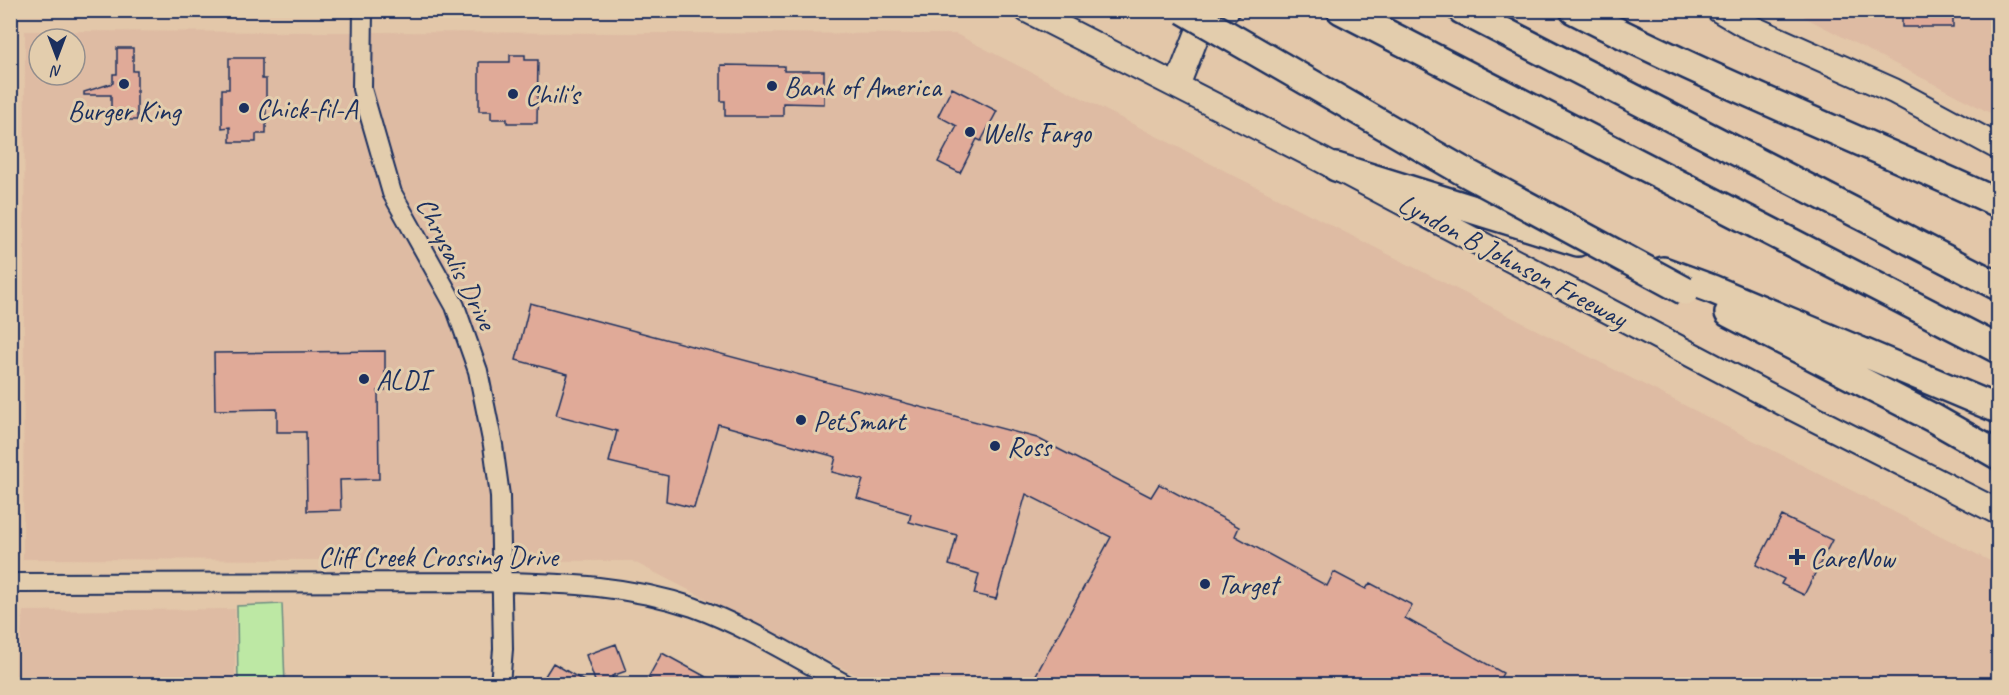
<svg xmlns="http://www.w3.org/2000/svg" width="2009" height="695" font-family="Caveat,sans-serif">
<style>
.built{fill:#debba3;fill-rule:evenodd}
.green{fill:#bde8a4;stroke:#6c8c81;stroke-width:1.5}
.building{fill:#e0aa98;stroke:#1b2f5e;stroke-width:1.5}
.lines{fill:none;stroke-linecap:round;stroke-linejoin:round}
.minor-casing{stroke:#1b2f5e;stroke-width:22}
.major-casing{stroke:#1b2f5e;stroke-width:28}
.highway-casing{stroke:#1b2f5e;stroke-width:32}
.minor{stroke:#e3cdad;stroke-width:18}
.major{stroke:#e3cdad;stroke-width:24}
.highway{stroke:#e3cdad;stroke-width:27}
.highway-bridge-casing{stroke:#1b2f5e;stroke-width:32;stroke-linecap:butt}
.highway-bridge{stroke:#e3cdad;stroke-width:27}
.poi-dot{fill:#1b2f5e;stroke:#e3cdad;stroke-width:2}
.labels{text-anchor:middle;stroke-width:6;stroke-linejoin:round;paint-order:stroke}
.poi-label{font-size:28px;fill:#1b2f5e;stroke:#e3cdad;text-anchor:start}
.street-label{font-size:28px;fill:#1b2f5e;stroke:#e3cdad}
</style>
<rect width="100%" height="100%" fill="#e3c7a9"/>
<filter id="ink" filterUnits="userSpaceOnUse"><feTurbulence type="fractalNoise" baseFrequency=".0167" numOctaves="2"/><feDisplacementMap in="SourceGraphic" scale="12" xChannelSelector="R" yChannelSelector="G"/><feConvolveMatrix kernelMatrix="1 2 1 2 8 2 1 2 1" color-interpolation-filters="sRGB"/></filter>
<g filter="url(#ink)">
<path class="built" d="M 1807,10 L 1998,11 L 1998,117 L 1804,17 Z
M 25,31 L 956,34 L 1998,565 L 1998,684 L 874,684 L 632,561 L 23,559 ZM 39,39 L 75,39 L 75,75 L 39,75 Z
M 235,609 L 235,684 L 17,684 L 23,611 Z"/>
<path class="green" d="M 282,604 L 285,684 L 238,684 L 237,606 Z"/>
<path class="building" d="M 1902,10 L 1953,10 L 1953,27 L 1902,27 Z
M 117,48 L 133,48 L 133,71 L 137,71 L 137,120 L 111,120 L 111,95 L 84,95 L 84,92 L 113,83 L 113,74 L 117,74 Z
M 510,55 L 525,55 L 525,60 L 538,60 L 537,123 L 507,123 L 507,119 L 491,119 L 491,111 L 479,111 L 479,62 L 510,62 Z
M 229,58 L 262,58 L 262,79 L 266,79 L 266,134 L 256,134 L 256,142 L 230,142 L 230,127 L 222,128 L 222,89 L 229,89 Z
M 721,65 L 784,66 L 784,71 L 824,71 L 824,104 L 783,103 L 783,116 L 725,116 L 725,101 L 721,101 Z
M 952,88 L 997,111 L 981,141 L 977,139 L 960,173 L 938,162 L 957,126 L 938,116 Z
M 530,303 L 1037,438 L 1151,497 L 1159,484 L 1239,527 L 1235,536 L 1327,586 L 1334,572 L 1366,589 L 1370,583 L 1412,605 L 1405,618 L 1503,673 L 1497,684 L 1031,684 L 1111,537 L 1026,494 L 996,599 L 974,594 L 979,574 L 949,565 L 957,535 L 909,522 L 911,514 L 857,498 L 863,480 L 832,472 L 836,457 L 718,424 L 694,508 L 666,501 L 668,476 L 609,462 L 617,431 L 556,415 L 568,374 L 516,360 Z
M 385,351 L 385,390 L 378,391 L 379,479 L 340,480 L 341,510 L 307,511 L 306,432 L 277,432 L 277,409 L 215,410 L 214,353 Z
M 1782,516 L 1832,540 L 1804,595 L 1781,584 L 1784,579 L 1756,565 Z
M 616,644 L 626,671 L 612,676 L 613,679 L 596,684 L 586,655 Z
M 662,653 L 719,684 L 659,684 L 648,678 Z
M 553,663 L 589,684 L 540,684 Z"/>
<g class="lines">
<g class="minor-casing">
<path id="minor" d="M 363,10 L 362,89 L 392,193 L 455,306 L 478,371 L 493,445 L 500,496 L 503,649 L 500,684
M 10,583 L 502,582 C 566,583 631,586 693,607 C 746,626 795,657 845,684"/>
</g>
<g class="major-casing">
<path id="major" d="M 1027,10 L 1318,158 L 1789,406 L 1998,512
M 1719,10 L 1743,24 L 1894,91 L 1998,147
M 1177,86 L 1198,32 L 1211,16 L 1227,10"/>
</g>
<g class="highway-casing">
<path id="highway" d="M 1341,10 L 1998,349
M 1462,10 L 1998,286
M 1574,10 C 1712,81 1857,138 1998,203
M 1336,167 L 1578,242
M 1663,271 L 1712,289 L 1998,409
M 1729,313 L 1933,418 L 1998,455"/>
</g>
<use href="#minor" class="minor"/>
<use href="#major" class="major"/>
<use href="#highway" class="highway"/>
<g class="highway-bridge-casing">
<path id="highway-bridge" d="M 1184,10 L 1461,170 L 1685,291"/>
</g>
<use href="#highway-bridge" class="highway-bridge"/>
</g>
</g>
<g class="poi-dot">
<circle cx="124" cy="84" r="6"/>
<circle cx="772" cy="86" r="6"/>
<circle cx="513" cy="94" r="6"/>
<circle cx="244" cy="108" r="6"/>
<circle cx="970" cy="132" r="6"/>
<circle cx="364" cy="379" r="6"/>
<circle cx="801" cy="420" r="6"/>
<circle cx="995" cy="446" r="6"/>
<path d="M1794 548h6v6h6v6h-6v6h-6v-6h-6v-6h6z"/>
<circle cx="1205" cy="584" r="6"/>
</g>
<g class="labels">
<g class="poi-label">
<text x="784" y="96">Bank of America</text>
<text x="525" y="104">Chili's</text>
<text x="256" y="118">Chick-fil-A</text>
<text x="124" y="120" text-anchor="middle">Burger King</text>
<text x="982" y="142">Wells Fargo</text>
<text x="376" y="389">ALDI</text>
<text x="813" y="430">PetSmart</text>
<text x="1007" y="456">Ross</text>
<text x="1810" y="567">CareNow</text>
<text x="1217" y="594">Target</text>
</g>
<g class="street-label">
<text transform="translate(1513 260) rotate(28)" y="10">Lyndon B Johnson Freeway</text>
<text transform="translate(457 263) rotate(63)" y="10">Chrysalis Drive</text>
<text x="438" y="566">Cliff Creek Crossing Drive</text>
</g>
</g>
<rect width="2009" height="695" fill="none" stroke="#e3cdad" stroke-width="36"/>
<rect x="18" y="18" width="1973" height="659" fill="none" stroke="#1b2f5e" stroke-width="2" filter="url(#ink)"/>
<g transform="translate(57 57) rotate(180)"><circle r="28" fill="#e3cdad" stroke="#938e8d" stroke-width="1.5"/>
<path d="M0-4.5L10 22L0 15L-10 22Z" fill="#1b2f5e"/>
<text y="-9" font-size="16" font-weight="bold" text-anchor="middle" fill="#1b2f5e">N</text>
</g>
</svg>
